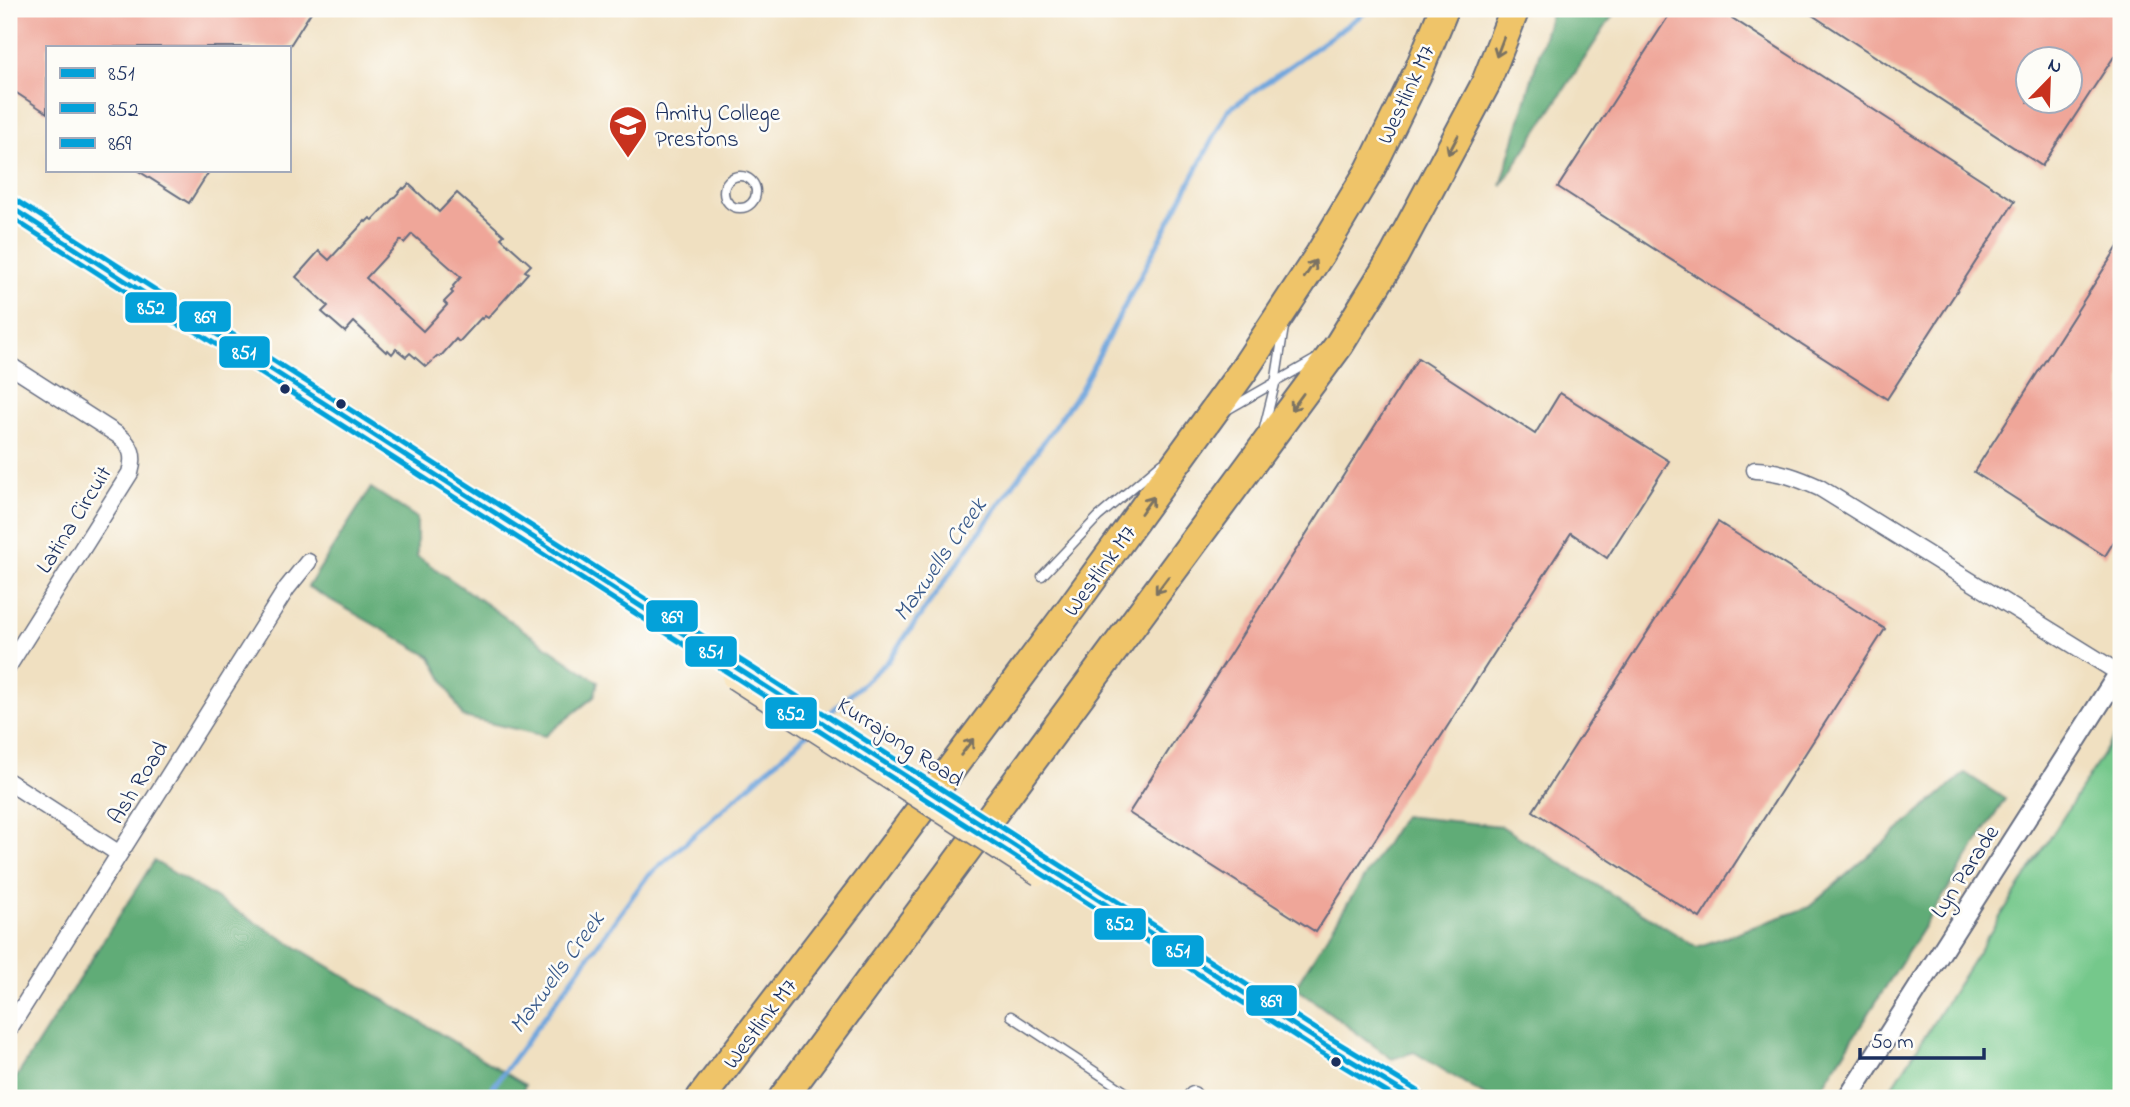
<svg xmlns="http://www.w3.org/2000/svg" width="2130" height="1107" font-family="'Indie Flower',sans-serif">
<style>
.green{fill:#75c88b;stroke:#487c74;stroke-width:2}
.forest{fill:#60ac77;stroke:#3e6e6a;stroke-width:2}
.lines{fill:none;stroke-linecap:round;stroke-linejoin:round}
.stream{stroke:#6fa6dd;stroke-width:5}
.building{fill:#efa699;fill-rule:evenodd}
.service-casing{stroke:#666d81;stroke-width:11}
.minor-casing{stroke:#666d81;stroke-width:19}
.tertiary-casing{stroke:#666d81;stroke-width:23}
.secondary-casing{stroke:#666d81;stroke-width:24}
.motorway-casing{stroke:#666d81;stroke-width:32}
.service{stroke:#fff;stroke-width:8}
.minor{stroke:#fff;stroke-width:16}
.tertiary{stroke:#fff;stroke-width:19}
.secondary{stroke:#f9e7c3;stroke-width:21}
.motorway{stroke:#efc469;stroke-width:28}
.secondary-bridge-casing{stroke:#666d81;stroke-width:24;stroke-linecap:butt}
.secondary-bridge{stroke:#f9e7c3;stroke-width:21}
.bus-1-casing{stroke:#fdfcf7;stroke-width:10}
.bus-2-casing{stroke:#fdfcf7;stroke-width:10}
.bus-3-casing{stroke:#fdfcf7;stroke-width:10}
.bus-1{stroke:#04a1d9;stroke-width:5}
.bus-2{stroke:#04a1d9;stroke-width:5}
.bus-3{stroke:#04a1d9;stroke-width:5}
.oneway{stroke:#7a7263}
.bus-dot{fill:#1b2f5e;stroke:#fdfcf7;stroke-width:2.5}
.labels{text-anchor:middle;stroke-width:5;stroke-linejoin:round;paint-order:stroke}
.street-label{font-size:23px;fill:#1b2f5e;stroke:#fdfcf7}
.poi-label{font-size:23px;fill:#1b2f5e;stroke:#fdfcf7;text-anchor:start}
.water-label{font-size:24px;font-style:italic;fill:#38598a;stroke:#fdfcf7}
.line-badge{stroke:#fdfcf7;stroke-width:2.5}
.badge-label{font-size:19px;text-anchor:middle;font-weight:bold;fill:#fff}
</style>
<rect width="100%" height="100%" fill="#fdfcf7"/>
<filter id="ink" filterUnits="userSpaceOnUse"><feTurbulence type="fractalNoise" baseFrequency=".0143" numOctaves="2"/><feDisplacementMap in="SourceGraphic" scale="14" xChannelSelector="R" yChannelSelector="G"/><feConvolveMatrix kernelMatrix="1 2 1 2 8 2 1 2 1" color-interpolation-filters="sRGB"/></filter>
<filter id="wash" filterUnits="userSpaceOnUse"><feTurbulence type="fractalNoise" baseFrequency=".00686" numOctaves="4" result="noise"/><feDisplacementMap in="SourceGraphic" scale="28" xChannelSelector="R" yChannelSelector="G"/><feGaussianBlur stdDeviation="1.57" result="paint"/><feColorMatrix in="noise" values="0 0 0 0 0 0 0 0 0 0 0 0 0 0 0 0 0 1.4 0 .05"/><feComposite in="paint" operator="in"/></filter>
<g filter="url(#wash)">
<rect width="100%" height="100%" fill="#f0e0c1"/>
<path class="green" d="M 2121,726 L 2121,1098 L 1901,1098 L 1890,1091 Z"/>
<path class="forest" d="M 1552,9 L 1620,9 L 1615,12 L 1501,186 Z
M 371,488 L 417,518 L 417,556 L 598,682 L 594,697 L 545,736 L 463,717 L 431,657 L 308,587 Z
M 1965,773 L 2005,799 L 1815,1098 L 1489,1098 L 1414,1052 L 1392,1059 L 1295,987 L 1403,816 L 1501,826 L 1697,947 L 1809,907 Z
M 154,861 L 525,1085 L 520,1098 L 9,1098 L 9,1089 Z"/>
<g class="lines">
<path class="stream" d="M 815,726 L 888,661 L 1081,389 L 1228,110 L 1370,9
M 485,1098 L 646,878 L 808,733"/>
</g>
<g id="blocks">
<path class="building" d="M 9,9 L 313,9 L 289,47 L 47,47 L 47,113 L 9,88 Z
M 1673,9 L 1718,9 L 2015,201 L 1887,399 L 1558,187 Z
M 1803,9 L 2121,9 L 2121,46 L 2042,166 ZM 2028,60 L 2070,60 L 2070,102 L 2028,102 Z
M 137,170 L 210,170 L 189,203 Z
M 409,184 L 439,212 L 457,193 L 504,235 L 501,238 L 531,265 L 525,271 L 528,273 L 488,318 L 485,316 L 482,319 L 481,318 L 459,342 L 456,339 L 440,357 L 438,356 L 426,367 L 410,353 L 406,357 L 396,349 L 392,354 L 388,350 L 386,352 L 354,322 L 345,332 L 322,312 L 328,306 L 296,277 L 319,251 L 329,260 L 365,221 L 366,222 L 370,218 L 373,220 L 403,188 L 404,189 ZM 412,234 L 461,277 L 453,286 L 454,288 L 451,291 L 453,293 L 444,302 L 447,305 L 423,331 L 366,278 L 401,240 L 404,243 Z
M 2121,242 L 2121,530 L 2105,556 L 1974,472 Z
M 1418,358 L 1535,434 L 1560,393 L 1669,461 L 1607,558 L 1571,533 L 1316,932 L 1129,813 Z
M 1718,522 L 1885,629 L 1700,918 L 1533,811 Z"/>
</g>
</g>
<g filter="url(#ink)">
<use href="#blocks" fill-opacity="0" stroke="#666d81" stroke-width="2"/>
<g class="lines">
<g class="service-casing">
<path id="service" d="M724 192a16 16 0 1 1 32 0a16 16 0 1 1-32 0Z
M 1227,410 L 1316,359
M 1264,428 L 1275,384 L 1284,327
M 1042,576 L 1098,517 L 1162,463
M 1011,1016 L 1135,1098"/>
</g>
<g class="minor-casing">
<path id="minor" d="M 9,365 L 118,435 C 132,446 135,456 130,473 L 9,665
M 1755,470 C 1780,471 1798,478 1820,488 L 2119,673
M 9,782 L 118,853
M 9,1029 L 287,588 L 308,562
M 1191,1098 L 1193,1095"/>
</g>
<g class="tertiary-casing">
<path id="tertiary" d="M 1848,1098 L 2121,670"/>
</g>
<g class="secondary-casing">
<path id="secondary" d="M 9,206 L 183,318 L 199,323 L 739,668
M 1046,865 L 1325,1045 L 1413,1098"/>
</g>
<g class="motorway-casing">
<path id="motorway" d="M 701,1098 L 868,880 L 1072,607 L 1243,371 L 1320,254 L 1370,170 L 1418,72 L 1444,9
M 783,1098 L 1339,345 L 1394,256 L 1485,85 L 1515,9"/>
</g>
<use href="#service" class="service"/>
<use href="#minor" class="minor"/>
<use href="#tertiary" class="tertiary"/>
<use href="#secondary" class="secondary"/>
<use href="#motorway" class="motorway"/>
<g class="secondary-bridge-casing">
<path id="secondary-bridge" d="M 733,678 L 1039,875"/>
</g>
<use href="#secondary-bridge" class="secondary-bridge"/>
<g class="bus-1-casing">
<path id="bus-1" d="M 9,206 L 183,318 L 199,323 L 1325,1045 L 1413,1098"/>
</g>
<g class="bus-2-casing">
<path id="bus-2" d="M 9,216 L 178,325 L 195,331 L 1320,1052 L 1396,1098"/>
</g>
<g class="bus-3-casing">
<path id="bus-3" d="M 14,199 L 187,310 L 204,316 L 1330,1038 L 1418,1091"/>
</g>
<use href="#bus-1" class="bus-1"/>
<use href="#bus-2" class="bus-2"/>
<use href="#bus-3" class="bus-3"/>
</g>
<defs><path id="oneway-shaft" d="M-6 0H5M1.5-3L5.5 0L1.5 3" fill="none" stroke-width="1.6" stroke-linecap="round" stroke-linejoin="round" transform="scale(1.75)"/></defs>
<g class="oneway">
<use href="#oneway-shaft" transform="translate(1500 47) rotate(111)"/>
<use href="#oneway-shaft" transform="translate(1453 145) rotate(118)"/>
<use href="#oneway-shaft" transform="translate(1310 269) rotate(-57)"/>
<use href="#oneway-shaft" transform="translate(1297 402) rotate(126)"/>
<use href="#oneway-shaft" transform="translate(1147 505) rotate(-54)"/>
<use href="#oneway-shaft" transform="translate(1162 585) rotate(127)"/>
<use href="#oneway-shaft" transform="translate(967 747) rotate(-53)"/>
</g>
</g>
<defs>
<g id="school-pin" transform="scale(2.0125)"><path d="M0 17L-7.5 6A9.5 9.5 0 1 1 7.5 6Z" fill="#c8321e" stroke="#fdfcf7"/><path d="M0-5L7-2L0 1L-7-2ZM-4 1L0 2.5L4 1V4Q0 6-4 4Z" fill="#fff"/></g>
</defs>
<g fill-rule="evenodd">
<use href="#school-pin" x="628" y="125"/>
</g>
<g class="bus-dot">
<circle cx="285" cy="389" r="6"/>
<circle cx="341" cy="404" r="6"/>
<circle cx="1336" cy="1062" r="6"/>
</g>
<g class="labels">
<g class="street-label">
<text transform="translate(1405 94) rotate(-65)" y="8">Westlink M7</text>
<text transform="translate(73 519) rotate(-58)" y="8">Latina Circuit</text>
<text transform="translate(1099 570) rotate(-54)" y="8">Westlink M7</text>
<text transform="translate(901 741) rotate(33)" y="8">Kurrajong Road</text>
<text transform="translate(137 782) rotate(-58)" y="8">Ash Road</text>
<text transform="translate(1964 871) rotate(-57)" y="8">Lyn Parade</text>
<text transform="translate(759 1023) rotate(-53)" y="8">Westlink M7</text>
</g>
<g class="poi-label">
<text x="655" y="120">Amity College<tspan x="655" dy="26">Prestons</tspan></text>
</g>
<g class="water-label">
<text transform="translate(939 559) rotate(-55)" y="8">Maxwells Creek</text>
<text transform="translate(556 972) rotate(-54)" y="8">Maxwells Creek</text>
</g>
</g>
<g class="line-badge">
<rect x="124" y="291" width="54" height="33" rx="7" fill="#04a1d9"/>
<rect x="178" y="300" width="54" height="33" rx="7" fill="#04a1d9"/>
<rect x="218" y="335" width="53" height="34" rx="7" fill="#04a1d9"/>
<rect x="645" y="599" width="54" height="34" rx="7" fill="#04a1d9"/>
<rect x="684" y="635" width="54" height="33" rx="7" fill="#04a1d9"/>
<rect x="764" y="696" width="54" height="34" rx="7" fill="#04a1d9"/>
<rect x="1093" y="907" width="54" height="34" rx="7" fill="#04a1d9"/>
<rect x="1151" y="934" width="54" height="34" rx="7" fill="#04a1d9"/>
<rect x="1245" y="984" width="53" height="33" rx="7" fill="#04a1d9"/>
</g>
<g class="badge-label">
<text x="151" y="314">852</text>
<text x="205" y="323">869</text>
<text x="244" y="359">851</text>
<text x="672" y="623">869</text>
<text x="711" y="658">851</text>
<text x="791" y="720">852</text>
<text x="1120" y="930">852</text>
<text x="1178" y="957">851</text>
<text x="1271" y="1007">869</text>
</g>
<rect width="2130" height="1107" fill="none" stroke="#fdfcf7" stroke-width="35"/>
<rect x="46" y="46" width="245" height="126" fill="#fdfcf7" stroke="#a3aaba" stroke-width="2"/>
<rect x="60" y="68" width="35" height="10" fill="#04a1d9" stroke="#a3aaba" stroke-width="2"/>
<text x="108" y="80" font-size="21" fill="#1b2f5e">851</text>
<rect x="60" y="103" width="35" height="10" fill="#04a1d9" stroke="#a3aaba" stroke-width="2"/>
<text x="108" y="116" font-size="21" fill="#1b2f5e">852</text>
<rect x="60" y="138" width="35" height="10" fill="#04a1d9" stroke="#a3aaba" stroke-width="2"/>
<text x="108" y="150" font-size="21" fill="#1b2f5e">869</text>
<g transform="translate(2049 80) rotate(23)"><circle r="33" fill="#fdfcf7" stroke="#a3aaba" stroke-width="2"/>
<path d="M0-5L12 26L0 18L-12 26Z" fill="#c8321e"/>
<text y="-10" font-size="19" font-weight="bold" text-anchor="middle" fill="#1b2f5e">N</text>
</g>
<path d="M1860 1048v10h124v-10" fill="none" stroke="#1b2f5e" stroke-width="3.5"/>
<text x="1871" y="1048" font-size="21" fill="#1b2f5e" stroke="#fdfcf7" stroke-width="5" paint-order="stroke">50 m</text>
</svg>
